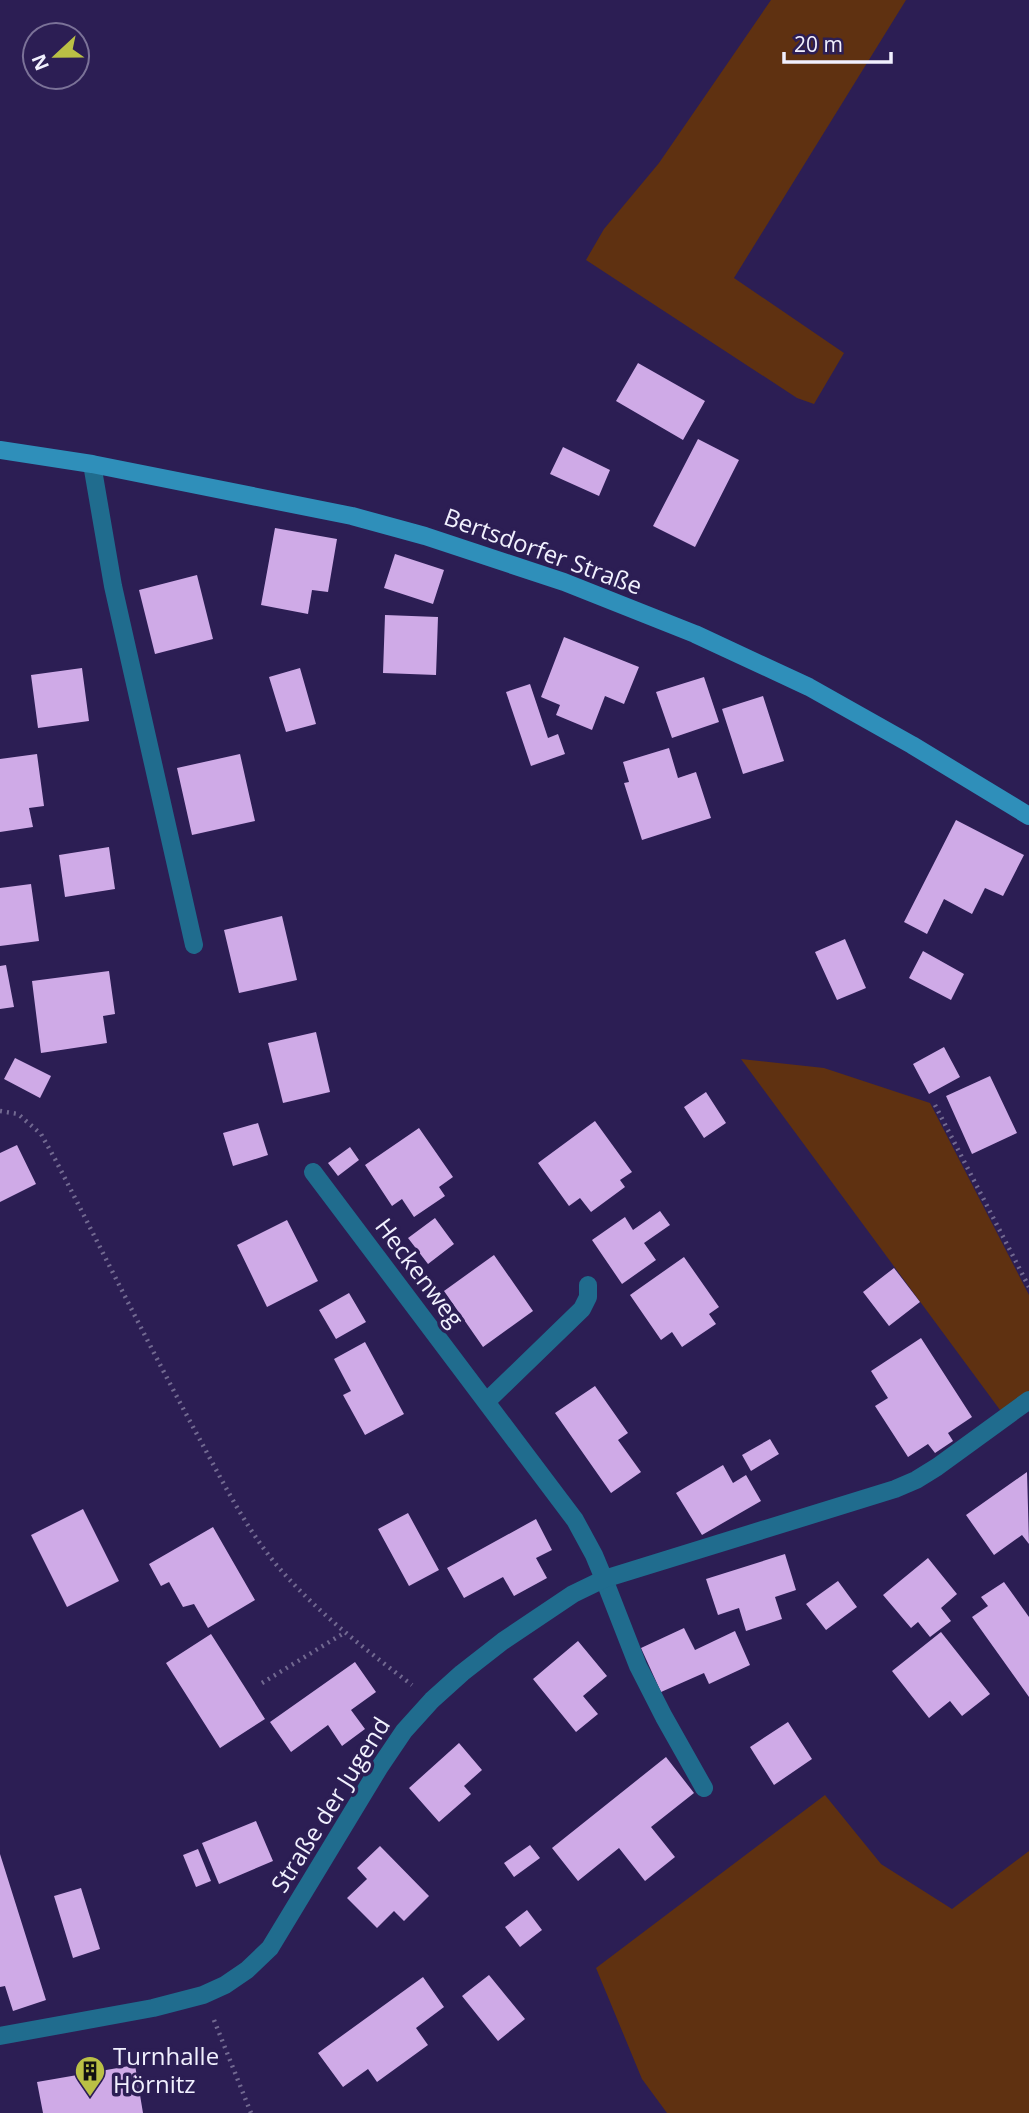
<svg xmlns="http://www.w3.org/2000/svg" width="1029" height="2113" font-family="'Open Sans',sans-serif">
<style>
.green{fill:#5f3111}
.building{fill:#cfaae7}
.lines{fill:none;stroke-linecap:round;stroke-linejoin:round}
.path{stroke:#726991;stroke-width:4.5;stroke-dasharray:2 5;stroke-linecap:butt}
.service{stroke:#206c8e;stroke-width:18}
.minor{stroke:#206c8e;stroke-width:18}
.secondary{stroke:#2f8fba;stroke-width:18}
.labels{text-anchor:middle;stroke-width:7;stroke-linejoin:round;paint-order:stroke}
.street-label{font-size:24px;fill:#f1f0fe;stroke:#2c1e54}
.poi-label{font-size:24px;fill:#f1f0fe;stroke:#2c1e54;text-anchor:start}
</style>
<rect width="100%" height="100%" fill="#2c1e54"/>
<path class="green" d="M 771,0 L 906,0 L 734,278 L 844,353 L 814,404 L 797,398 L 586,260 L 604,229 L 659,163 Z
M 741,1059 L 824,1068 L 930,1103 L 1029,1295 L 1029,1395 L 1003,1414 Z
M 825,1795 L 881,1864 L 952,1909 L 1029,1851 L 1029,2113 L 667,2113 L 642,2079 L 596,1968 Z"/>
<path class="building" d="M 638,363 L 705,401 L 683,440 L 616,401 Z
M 698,439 L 739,460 L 695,547 L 653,526 Z
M 563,447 L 610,470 L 599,496 L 550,474 Z
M 275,528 L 337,539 L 328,592 L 312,590 L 308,614 L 261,605 Z
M 395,554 L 444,570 L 433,604 L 384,588 Z
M 197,575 L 213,639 L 155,654 L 139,590 Z
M 385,615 L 438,617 L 436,675 L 383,673 Z
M 564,637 L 639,667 L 624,704 L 605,696 L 592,730 L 556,715 L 560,705 L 541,697 Z
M 82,668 L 89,721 L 38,728 L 31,675 Z
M 300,668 L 316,724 L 286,732 L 269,677 Z
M 704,677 L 719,722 L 672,738 L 656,692 Z
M 530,684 L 548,738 L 558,734 L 565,754 L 531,766 L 506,692 Z
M 763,696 L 784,761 L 743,774 L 722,709 Z
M 669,748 L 678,778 L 696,772 L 711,818 L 642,840 L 624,783 L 629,782 L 623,762 Z
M 37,754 L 44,806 L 29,808 L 33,827 L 0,832 L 0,759 Z
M 240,754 L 255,821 L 192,835 L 177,768 Z
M 956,820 L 1024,855 L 1003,896 L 985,888 L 972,914 L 944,899 L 927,934 L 904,922 Z
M 109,847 L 115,889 L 65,897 L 59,855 Z
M 31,884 L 39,941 L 0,946 L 0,888 Z
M 282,916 L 297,980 L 239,993 L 224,930 Z
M 845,939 L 866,988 L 837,1000 L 815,952 Z
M 923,951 L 964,974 L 951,1000 L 909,978 Z
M 6,965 L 14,1007 L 0,1009 L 0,966 Z
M 109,971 L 115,1014 L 103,1016 L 107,1043 L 41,1053 L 32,981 Z
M 316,1032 L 330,1092 L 283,1103 L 268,1043 Z
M 944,1047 L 960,1077 L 929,1094 L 913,1064 Z
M 15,1058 L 51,1076 L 40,1098 L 4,1079 Z
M 990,1076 L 1017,1133 L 972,1154 L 946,1096 Z
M 706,1092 L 726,1123 L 704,1138 L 684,1107 Z
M 595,1121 L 632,1172 L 620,1180 L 625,1187 L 591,1212 L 580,1198 L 569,1206 L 538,1163 Z
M 258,1123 L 268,1155 L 233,1166 L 223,1133 Z
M 419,1128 L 453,1177 L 439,1187 L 445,1196 L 414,1217 L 402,1199 L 392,1206 L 365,1165 Z
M 17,1145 L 36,1184 L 0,1202 L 0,1153 Z
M 350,1147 L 359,1160 L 338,1176 L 328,1163 Z
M 660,1211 L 670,1225 L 644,1243 L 656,1260 L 622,1284 L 592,1240 L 625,1217 L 633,1230 Z
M 435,1218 L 454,1244 L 428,1264 L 408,1238 Z
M 287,1220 L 318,1281 L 267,1307 L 237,1245 Z
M 494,1255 L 533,1311 L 483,1347 L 444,1291 Z
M 684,1257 L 719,1307 L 709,1314 L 716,1324 L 682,1347 L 672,1332 L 661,1340 L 630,1295 Z
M 894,1268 L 920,1302 L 889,1326 L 863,1292 Z
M 349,1293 L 366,1322 L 336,1339 L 319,1310 Z
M 921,1338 L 972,1417 L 948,1433 L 953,1441 L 935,1453 L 928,1444 L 908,1457 L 875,1406 L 888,1398 L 871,1371 Z
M 365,1342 L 404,1414 L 365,1435 L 343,1395 L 351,1391 L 334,1359 Z
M 595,1386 L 628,1433 L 618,1440 L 641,1472 L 611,1493 L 555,1413 Z
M 770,1439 L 779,1454 L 751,1471 L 742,1455 Z
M 723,1465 L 733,1483 L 746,1475 L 761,1501 L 702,1535 L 676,1493 Z
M 1027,1472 L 1029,1544 L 1022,1535 L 994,1555 L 966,1515 Z
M 83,1509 L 119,1581 L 67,1607 L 31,1535 Z
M 408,1513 L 439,1570 L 409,1586 L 378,1529 Z
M 536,1519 L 552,1550 L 536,1558 L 547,1578 L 514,1596 L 503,1577 L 464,1598 L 447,1568 Z
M 213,1527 L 255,1600 L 208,1628 L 194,1604 L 183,1607 L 169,1582 L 161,1586 L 149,1564 Z
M 785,1554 L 796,1590 L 775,1597 L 782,1619 L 746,1631 L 739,1608 L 718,1615 L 706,1579 Z
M 928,1558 L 957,1594 L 941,1608 L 951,1621 L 930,1637 L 918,1622 L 911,1628 L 883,1595 Z
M 838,1581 L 857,1607 L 826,1630 L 806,1604 Z
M 1004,1582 L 1029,1617 L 1029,1697 L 972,1617 L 988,1606 L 981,1597 Z
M 684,1628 L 695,1650 L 735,1631 L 750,1665 L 709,1684 L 704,1673 L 661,1692 L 641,1648 Z
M 941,1632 L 990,1694 L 962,1716 L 950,1701 L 929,1718 L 892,1671 Z
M 211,1634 L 265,1719 L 220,1748 L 166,1663 Z
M 578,1641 L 607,1676 L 583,1696 L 598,1714 L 576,1732 L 533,1679 Z
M 355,1662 L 376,1692 L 351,1710 L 365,1729 L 342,1746 L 328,1725 L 291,1752 L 270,1722 Z
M 788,1722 L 812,1759 L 774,1785 L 750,1747 Z
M 459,1743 L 482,1770 L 464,1786 L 471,1794 L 439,1822 L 409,1788 Z
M 666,1757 L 694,1793 L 651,1827 L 675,1857 L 645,1881 L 619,1848 L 578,1881 L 552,1848 Z
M 256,1821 L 273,1861 L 219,1884 L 202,1843 Z
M 530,1845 L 540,1858 L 514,1877 L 504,1863 Z
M 380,1846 L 429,1896 L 404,1921 L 394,1911 L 377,1928 L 347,1898 L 367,1879 L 357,1868 Z
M 198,1849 L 211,1881 L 196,1887 L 183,1855 Z
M 0,1854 L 46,2000 L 13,2011 L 5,1986 L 0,1987 Z
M 81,1888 L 100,1949 L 73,1958 L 54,1896 Z
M 527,1910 L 542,1930 L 520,1947 L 505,1927 Z
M 489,1975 L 525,2019 L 498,2041 L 462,1996 Z
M 423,1977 L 444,2007 L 416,2028 L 428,2045 L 377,2082 L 368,2069 L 343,2087 L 318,2053 Z
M 135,2065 L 143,2113 L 43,2113 L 37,2082 Z"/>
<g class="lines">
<path class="path" d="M 935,1105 L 1029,1287
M 0,1111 L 18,1114 L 41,1134 L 55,1159 C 103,1252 149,1346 199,1438 C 223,1482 247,1531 280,1569 C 319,1614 365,1649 412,1685
M 262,1683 L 344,1633
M 214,2020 L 251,2113"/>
<path class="service" d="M 604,1579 L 638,1666 L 664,1717 L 704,1788"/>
<path class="minor" d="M 92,464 L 113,586 L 194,945
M 313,1172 L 575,1520 L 594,1555 L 604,1579
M 486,1402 L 582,1309 L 588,1297 L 588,1285
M 0,2036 L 153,2008 L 203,1995 L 225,1985 L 247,1970 L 270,1948 L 379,1768 L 404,1731 L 432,1700 L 462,1673 L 503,1641 L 573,1594 L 604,1579 L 895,1489 L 916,1480 L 937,1467 L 1029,1400"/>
<path class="secondary" d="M 0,450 L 92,464 L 352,516 L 425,536 L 564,582 L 695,634 L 809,687 L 912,745 L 1029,816"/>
</g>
<defs>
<g id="building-pin" transform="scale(1.575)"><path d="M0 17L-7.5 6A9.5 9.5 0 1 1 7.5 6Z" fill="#bac045" stroke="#2c1e54"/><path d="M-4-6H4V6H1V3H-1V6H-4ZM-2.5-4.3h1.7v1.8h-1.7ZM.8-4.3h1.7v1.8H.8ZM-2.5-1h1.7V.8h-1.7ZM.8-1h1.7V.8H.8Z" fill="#111"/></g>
</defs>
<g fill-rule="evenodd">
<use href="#building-pin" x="90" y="2071"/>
</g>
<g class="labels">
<g class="street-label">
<text transform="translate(543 552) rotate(20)" y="8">Bertsdorfer Straße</text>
<text transform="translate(419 1273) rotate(53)" y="8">Heckenweg</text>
<text transform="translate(331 1805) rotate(-58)" y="8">Straße der Jugend</text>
</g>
<g class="poi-label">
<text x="113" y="2065">Turnhalle<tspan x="113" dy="28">Hörnitz</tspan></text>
</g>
</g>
<g transform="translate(56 56) rotate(248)"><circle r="33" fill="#2c1e54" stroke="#7b7298" stroke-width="2"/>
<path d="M0-5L12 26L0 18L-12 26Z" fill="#bac045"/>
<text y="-10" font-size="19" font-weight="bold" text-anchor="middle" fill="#f1f0fe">N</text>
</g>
<path d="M784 52v10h107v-10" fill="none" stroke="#f1f0fe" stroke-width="3.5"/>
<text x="794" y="52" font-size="21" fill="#f1f0fe" stroke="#2c1e54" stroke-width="5" paint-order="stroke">20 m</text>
</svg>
